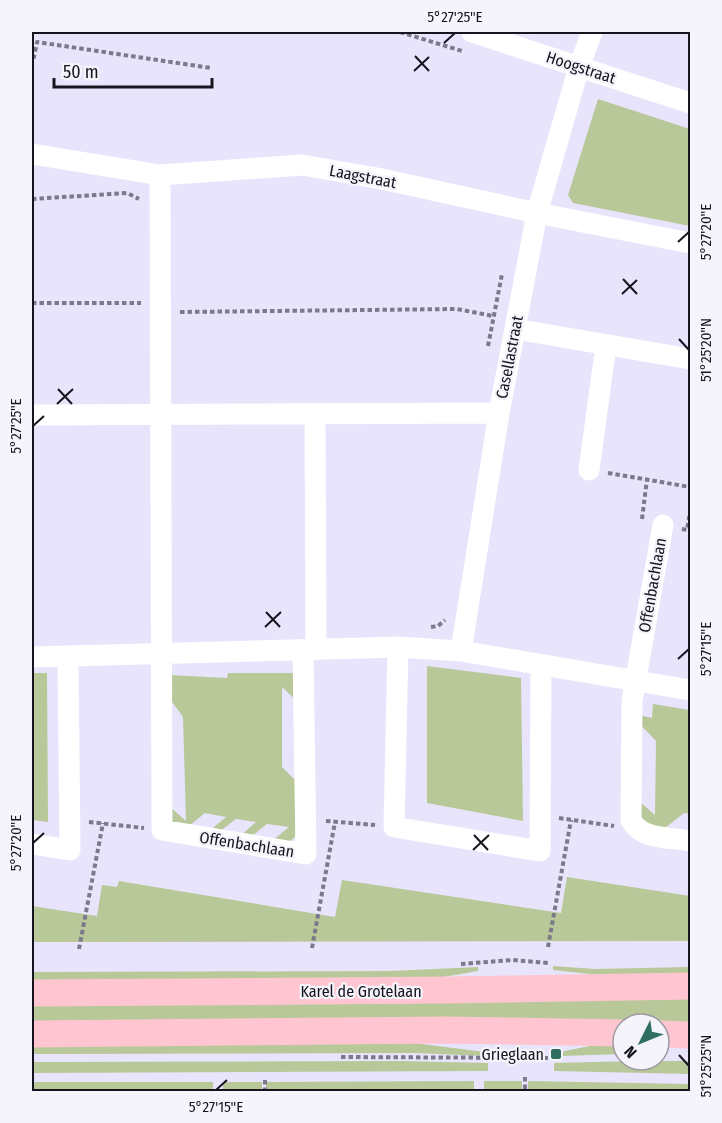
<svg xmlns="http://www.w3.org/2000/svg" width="722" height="1123" font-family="'Fira Sans Condensed',sans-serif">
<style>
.green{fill:#b8c898}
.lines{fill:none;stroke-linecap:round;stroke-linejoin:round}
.path{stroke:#7c798a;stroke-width:4;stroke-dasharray:4.5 3;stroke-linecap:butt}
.minor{stroke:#fff;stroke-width:21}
.major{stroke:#ffc5d1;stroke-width:27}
.ticks{fill:none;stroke:#16141e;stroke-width:2}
.poi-dot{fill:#2e6f60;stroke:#f5f4fa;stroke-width:2}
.labels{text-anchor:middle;stroke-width:4.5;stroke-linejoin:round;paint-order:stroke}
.street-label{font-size:16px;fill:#16141e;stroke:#f5f4fa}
.poi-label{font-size:16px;fill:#16141e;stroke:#f5f4fa;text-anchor:end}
.neatline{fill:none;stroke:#16141e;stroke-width:2}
.ticks-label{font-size:15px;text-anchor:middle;fill:#16141e}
</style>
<rect width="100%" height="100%" fill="#e8e4fc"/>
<path class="green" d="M 598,99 L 690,129 L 690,226 L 573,203 L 568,195 Z
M 427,666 L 521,678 L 523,821 L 427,803 Z
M 32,673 L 47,673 L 48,822 L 32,820 Z
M 228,673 L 297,673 L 299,703 L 282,687 L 282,767 L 300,785 L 295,837 L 288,843 L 272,841 L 289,827 L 267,824 L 248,839 L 239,837 L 256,822 L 236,819 L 216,834 L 208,832 L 226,817 L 205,813 L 184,830 L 172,822 L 170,807 L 186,821 L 183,717 L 170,699 L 169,675 L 227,678 Z
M 653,704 L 690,710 L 690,814 L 684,813 L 665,828 L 649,826 L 641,817 L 640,802 L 655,815 L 656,741 L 638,722 L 639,715 L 652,718 Z
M 567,877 L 690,896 L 690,941 L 32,942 L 32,906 L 97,916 L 102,885 L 117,887 L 119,881 L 335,917 L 342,880 L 561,913 Z
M 553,966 L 595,969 L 690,967 L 690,977 L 627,978 L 553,970 Z
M 478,967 L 478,971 L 426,980 L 32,982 L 32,972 L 390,971 Z
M 690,999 L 690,1023 L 428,1021 L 32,1023 L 32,1004 Z
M 414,1043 L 485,1052 L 485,1056 L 414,1053 L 32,1054 L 32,1045 Z
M 604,1043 L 623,1043 L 623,1054 L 560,1056 L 560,1052 Z
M 400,1061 L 488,1063 L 488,1071 L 32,1073 L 32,1062 Z
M 635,1061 L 690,1061 L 690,1074 L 554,1071 L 554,1063 Z
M 474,1081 L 474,1090 L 266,1091 L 266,1082 Z
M 484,1081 L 522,1081 L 522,1090 L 484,1090 Z
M 528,1081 L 690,1084 L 690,1091 L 528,1090 Z
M 32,1082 L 213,1082 L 213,1090 L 32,1092 Z
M 223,1082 L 262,1082 L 262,1091 L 223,1091 Z"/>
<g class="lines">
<path class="path" d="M 400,32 L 462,51
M 32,57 L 34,57 L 37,42 L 211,68
M 32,199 L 127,193 L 139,199
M 32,303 L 141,303
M 180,312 L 457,309 L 493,316
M 488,346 L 502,274
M 608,473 L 690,487
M 642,519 L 647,479
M 682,529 L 687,530 L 690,512
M 431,627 L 438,626 L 445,620
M 559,818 L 614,826
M 326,821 L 375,825
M 89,822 L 144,828
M 548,947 L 571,820
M 312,948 L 335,822
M 79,949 L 103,823
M 461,964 L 512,960 L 549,963
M 341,1057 L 553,1058
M 525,1077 L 525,1092
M 265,1092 L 265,1077"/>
<path class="minor" d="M 472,32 L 690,103
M 32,154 L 160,175 L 302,165 L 377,178 L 537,213 L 690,243
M 160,175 L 162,830 L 306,854 L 303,651
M 515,329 L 690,359
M 315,414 L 316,649
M 32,415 L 499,413
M 589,470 L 606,345
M 663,525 L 632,701 L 631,820 C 641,840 670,837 690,841
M 398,647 L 394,827 L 540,851 L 541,665
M 461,651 L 499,413 L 537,213 L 579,67 L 592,32
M 32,657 L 398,647 L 461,651 L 690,690
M 32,844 L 70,850 L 68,656"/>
<path class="major" d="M 32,993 L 447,990 L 690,986
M 32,1034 L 444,1030 L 623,1033
M 659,1034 L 690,1035"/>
</g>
<path class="ticks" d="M 444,43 L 455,33M 415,56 L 429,71M 414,71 L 429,57M 678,242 L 689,232M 623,279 L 637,294M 622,294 L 637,280M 679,339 L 689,350M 58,389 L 72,404M 57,404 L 73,389M 33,426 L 44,416M 266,612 L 280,627M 265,627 L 281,612M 678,659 L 689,649M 474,835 L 488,850M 33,843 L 44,833M 473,850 L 489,835M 679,1055 L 689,1066M 216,1090 L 227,1080"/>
<rect class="poi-dot" x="550" y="1048" width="12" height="12" rx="3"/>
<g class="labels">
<g class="street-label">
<text transform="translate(581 67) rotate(18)" y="6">Hoogstraat</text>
<text transform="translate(363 176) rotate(11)" y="6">Laagstraat</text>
<text transform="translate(509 357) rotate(-79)" y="6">Casellastraat</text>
<text transform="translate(652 585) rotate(-80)" y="6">Offenbachlaan</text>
<text transform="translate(247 844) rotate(9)" y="6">Offenbachlaan</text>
<text x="361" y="997">Karel de Grotelaan</text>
</g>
<g class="poi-label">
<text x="544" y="1060">Grieglaan</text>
</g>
</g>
<rect width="722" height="1123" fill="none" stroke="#f5f4fa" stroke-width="66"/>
<g transform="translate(641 1042) rotate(227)"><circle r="28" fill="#f5f4fa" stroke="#9c9aa2" stroke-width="1.5"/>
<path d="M0-4.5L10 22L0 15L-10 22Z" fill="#2e6f60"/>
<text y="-9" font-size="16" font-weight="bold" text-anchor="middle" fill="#16141e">N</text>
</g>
<path d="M54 78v9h158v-9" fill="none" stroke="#16141e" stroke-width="3"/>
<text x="63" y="78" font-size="18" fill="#16141e" stroke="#f5f4fa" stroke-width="4.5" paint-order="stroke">50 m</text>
<rect x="33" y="33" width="656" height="1057" class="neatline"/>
<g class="ticks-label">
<text x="455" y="22">5°27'25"E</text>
<text transform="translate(706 232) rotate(-90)" y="5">5°27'20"E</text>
<text transform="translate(706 350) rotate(-90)" y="5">51°25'20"N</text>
<text transform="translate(16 426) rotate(-90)" y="5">5°27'25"E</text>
<text transform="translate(706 649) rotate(-90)" y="5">5°27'15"E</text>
<text transform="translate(16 843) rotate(-90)" y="5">5°27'20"E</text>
<text transform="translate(706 1066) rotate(-90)" y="5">51°25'25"N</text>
<text x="216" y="1112">5°27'15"E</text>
</g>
</svg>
